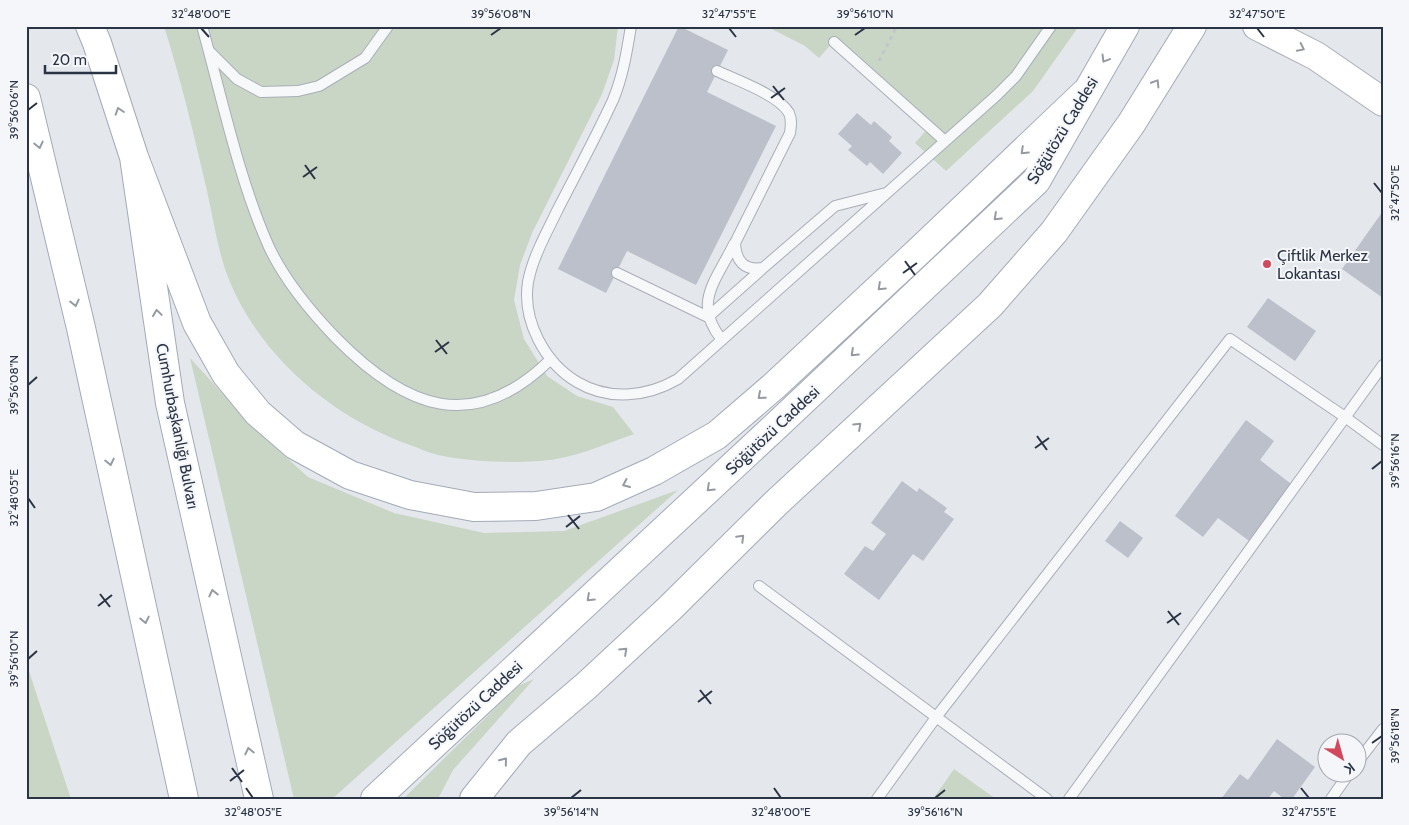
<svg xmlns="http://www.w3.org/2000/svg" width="1409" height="825" font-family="Cabin,sans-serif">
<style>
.green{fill:#c9d6c5}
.building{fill:#bbc0ca}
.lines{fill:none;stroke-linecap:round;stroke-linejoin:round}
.lane-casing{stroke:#a9aeb7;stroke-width:12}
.secondary-casing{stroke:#a9aeb7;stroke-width:30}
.primary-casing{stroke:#a3abb8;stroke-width:30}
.path{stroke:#c2c5cb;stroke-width:3;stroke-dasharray:4 4;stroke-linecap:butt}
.lane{stroke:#f7f8fa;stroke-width:10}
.secondary{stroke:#fff;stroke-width:28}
.primary{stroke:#fff;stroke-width:28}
.oneway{stroke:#959aa2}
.ticks{fill:none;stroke:#2b3445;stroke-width:2}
.poi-dot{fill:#d1495b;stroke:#f4f6f9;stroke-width:2}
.labels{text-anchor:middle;stroke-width:4;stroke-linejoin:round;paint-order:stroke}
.street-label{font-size:16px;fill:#2b3445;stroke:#f4f6f9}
.poi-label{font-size:16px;fill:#2b3445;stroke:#f4f6f9;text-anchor:start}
.neatline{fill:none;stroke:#2b3445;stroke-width:2}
.ticks-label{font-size:12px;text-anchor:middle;fill:#2b3445}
</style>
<rect width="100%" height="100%" fill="#e4e7ec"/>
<path class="green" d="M 164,26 L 618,26 L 614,60 L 602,94 L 532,233 L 520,265 L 514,300 L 524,339 L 547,376 L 577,396 L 613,407 L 634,434 C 603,445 572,459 540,461 C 506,463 471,462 438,455 C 429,453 419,448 410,445 C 329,416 256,353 226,272 C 217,246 213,217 207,191 C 194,135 181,80 164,26 Z
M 766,26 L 1079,26 L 1033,91 L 946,171 L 915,143 L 929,127 L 833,42 L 819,58 L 805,46 Z
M 190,358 L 256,430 L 308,477 L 394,513 L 484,533 L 564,531 L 678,490 L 332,799 L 294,799 Z
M 26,662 L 71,799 L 26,799 Z
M 534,679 L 453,770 L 438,799 L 403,799 L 518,686 Z
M 954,769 L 996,799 L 933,799 Z"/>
<path class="building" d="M 679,26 L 728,50 L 707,92 L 776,126 L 696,285 L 627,251 L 606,293 L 558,269 Z
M 857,113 L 871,125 L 874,121 L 892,137 L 889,141 L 902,153 L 883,174 L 870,162 L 867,166 L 848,150 L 852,146 L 838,134 Z
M 1383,211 L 1383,298 L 1342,269 Z
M 1268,298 L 1316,331 L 1295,361 L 1247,327 Z
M 1246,420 L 1274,441 L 1260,460 L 1294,486 L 1252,543 L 1218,518 L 1203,537 L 1175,516 Z
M 902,481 L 917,492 L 919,488 L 947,508 L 944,512 L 954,519 L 923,561 L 913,554 L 879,600 L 844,574 L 865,546 L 873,551 L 886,534 L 871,523 Z
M 1120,521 L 1143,538 L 1128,558 L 1105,541 Z
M 1277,739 L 1315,767 L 1292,799 L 1284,799 L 1274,791 L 1268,799 L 1221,799 L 1240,774 L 1248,780 Z"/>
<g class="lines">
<g class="lane-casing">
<path id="lane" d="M 202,26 C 222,98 239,180 269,247 C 285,281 310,311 336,338 C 405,408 473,436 551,359
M 631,26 C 627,51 623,76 613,100 C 596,137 577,172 558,209 C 547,232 533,256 528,282 C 522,321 545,363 577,382 C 609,401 647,397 678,379 L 997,95 L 1016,76 L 1051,26
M 834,42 L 945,141
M 209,51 L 237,79 L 261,92 L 298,91 L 319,86 L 365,58 L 388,26
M 717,71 C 736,80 779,95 789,113 C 792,120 791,126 790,133 L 735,243 C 736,261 744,271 763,268 L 835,206 L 886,193
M 617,273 L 708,317 L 762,269
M 722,340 C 692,303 716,281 734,244
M 759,586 L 1047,799
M 1356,764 L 1383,729
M 877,799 L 937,716 L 1230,339 L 1345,417 L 1383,445
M 1069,799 L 1383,365
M 1331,799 L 1350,772"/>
</g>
<g class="secondary-casing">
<path id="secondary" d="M 1257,26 L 1316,56 L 1383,102"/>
</g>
<g class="primary-casing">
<path id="primary" d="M 90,26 L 97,43 L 134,157 L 170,403 L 259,799
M 26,98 L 81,328 L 184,799
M 134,157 L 197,323 L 226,374 L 258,413 L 295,445 L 350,475 L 410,495 L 474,507 L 536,506 L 596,497 L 654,471 L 717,435 L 774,386 L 919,251 L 1085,93
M 375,799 L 777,425 L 1036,181 L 1125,26
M 474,799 L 519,743 L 586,686 L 670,608 L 776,503 L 990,305 L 1054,232 L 1131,124 L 1192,26"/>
</g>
<path class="path" d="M 879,61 L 897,26"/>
<use href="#lane" class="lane"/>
<use href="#secondary" class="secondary"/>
<use href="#primary" class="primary"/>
</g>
<defs><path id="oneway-chevron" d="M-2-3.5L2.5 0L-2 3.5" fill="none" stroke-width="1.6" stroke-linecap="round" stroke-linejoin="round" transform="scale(1.25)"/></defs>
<g class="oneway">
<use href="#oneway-chevron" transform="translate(1301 48) rotate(26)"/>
<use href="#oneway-chevron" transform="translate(1105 59) rotate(121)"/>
<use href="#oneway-chevron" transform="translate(1156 83) rotate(-58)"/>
<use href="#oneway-chevron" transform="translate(119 111) rotate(-108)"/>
<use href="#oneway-chevron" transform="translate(39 145) rotate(77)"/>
<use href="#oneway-chevron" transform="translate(1024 151) rotate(136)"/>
<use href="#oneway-chevron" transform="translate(997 217) rotate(137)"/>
<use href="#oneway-chevron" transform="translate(881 287) rotate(137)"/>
<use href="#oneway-chevron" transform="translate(75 303) rotate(77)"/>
<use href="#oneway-chevron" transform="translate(157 313) rotate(-98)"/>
<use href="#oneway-chevron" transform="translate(854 353) rotate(137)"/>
<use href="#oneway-chevron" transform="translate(761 396) rotate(139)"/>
<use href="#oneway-chevron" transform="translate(858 426) rotate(-43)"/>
<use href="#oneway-chevron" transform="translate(110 462) rotate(78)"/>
<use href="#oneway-chevron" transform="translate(626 484) rotate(156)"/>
<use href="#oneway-chevron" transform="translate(710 488) rotate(137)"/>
<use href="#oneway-chevron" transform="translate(741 538) rotate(-45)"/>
<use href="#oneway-chevron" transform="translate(213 593) rotate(-103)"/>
<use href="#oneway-chevron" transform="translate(590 598) rotate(137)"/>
<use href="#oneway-chevron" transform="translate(145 620) rotate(78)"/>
<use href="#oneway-chevron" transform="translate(624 651) rotate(-43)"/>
<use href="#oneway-chevron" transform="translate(249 751) rotate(-103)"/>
<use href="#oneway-chevron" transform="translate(504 761) rotate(-51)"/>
</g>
<path class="ticks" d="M 201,28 L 209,37M 729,28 L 736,37M 1257,28 L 1264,37M 491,35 L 501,28M 855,35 L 865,28M 773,86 L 784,100M 771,98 L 785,88M 28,110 L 37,103M 305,165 L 315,179M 303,177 L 317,167M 1374,183 L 1382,193M 905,261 L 915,275M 903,273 L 917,263M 436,340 L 447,354M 435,352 L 449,342M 28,385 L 37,377M 1037,436 L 1047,450M 1035,448 L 1049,438M 1372,469 L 1382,461M 28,498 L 35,508M 568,515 L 579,529M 566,527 L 580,516M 100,594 L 110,607M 98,606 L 112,595M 1168,611 L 1179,625M 1167,623 L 1181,613M 28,659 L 37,651M 700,690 L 711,704M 698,702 L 712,691M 1372,743 L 1382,736M 232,768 L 242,782M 230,781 L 244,770M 246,788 L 253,798M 774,788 L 781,798M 1301,788 L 1309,798M 571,798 L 581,790M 935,798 L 945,790"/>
<circle class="poi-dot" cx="1267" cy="264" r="5"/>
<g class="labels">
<g class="street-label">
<text transform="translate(1062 130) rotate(-59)" y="6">Söğütözü Caddesi</text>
<text transform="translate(178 426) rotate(79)" y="6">Cumhurbaşkanlığı Bulvarı</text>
<text transform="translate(772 430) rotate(-43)" y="6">Söğütözü Caddesi</text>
<text transform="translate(475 705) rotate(-43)" y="6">Söğütözü Caddesi</text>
</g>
<g class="poi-label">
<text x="1277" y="261">Çiftlik Merkez<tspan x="1277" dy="18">Lokantası</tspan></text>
</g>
</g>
<rect width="1409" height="825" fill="none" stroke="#f4f6f9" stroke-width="55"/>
<g transform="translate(1342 758) rotate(143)"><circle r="24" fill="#f4f6f9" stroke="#a4a8b1"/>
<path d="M0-4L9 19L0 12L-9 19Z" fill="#d1495b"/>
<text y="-8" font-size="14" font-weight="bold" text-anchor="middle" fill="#2b3445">K</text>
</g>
<path d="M45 65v8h71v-8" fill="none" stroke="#2b3445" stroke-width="2.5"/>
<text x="52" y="65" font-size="15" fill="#2b3445" stroke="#f4f6f9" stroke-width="4" paint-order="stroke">20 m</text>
<rect x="28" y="28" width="1354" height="770" class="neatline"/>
<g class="ticks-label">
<text x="201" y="18">32°48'00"E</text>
<text x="501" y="18">39°56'08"N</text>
<text x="729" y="18">32°47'55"E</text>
<text x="865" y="18">39°56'10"N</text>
<text x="1257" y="18">32°47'50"E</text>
<text transform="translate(14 110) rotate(-90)" y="4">39°56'06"N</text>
<text transform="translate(1395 193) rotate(-90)" y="4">32°47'50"E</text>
<text transform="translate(14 385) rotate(-90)" y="4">39°56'08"N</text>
<text transform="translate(1395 461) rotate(-90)" y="4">39°56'16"N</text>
<text transform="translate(14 498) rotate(-90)" y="4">32°48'05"E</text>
<text transform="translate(14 659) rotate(-90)" y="4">39°56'10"N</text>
<text transform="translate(1395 736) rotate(-90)" y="4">39°56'18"N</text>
<text x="253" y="816">32°48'05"E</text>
<text x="571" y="816">39°56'14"N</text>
<text x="781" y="816">32°48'00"E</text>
<text x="935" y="816">39°56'16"N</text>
<text x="1309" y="816">32°47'55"E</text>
</g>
</svg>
